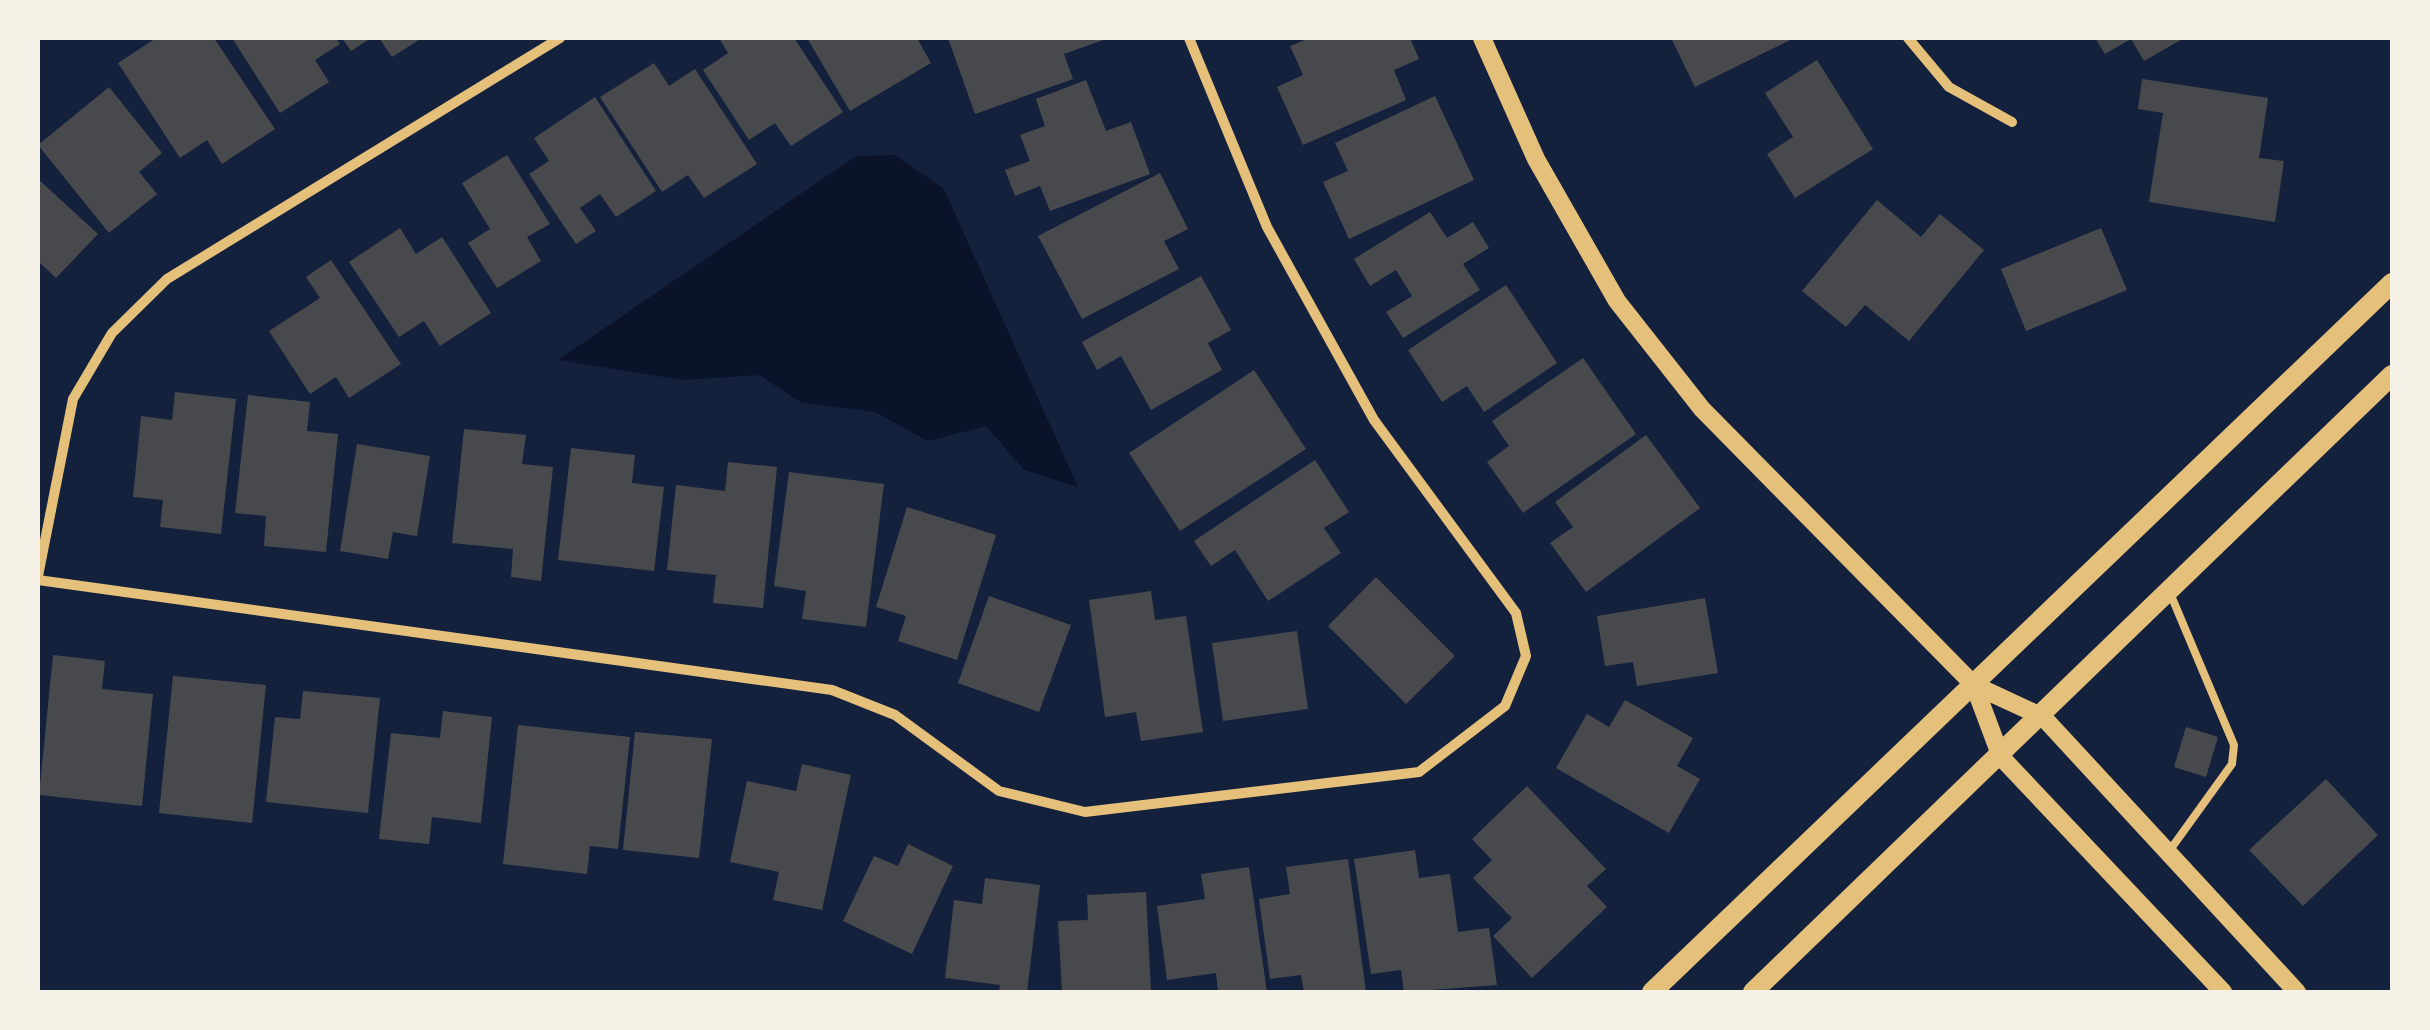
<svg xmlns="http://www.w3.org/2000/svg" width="2430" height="1030" font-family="Raleway,sans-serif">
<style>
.water{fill:#0b132b}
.building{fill:#48494c}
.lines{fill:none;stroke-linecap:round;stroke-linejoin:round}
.service{stroke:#e5c07b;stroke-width:8}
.minor{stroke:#e5c07b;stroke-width:10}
.tertiary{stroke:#e5c07b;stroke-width:18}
.secondary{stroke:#e5c07b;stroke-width:20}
</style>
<rect width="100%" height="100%" fill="#14213d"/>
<path class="water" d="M 895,155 L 944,189 L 1078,487 L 1024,470 L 986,426 L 928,441 L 875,412 L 802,403 L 759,375 L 683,380 L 558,360 L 856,156 Z"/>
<path class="building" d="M 156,38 L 214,38 L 275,129 L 222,164 L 207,140 L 180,158 L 118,63 Z
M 232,38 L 336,38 L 340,44 L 315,60 L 329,82 L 280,113 Z
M 342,38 L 371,38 L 351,51 Z
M 379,38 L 422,38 L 392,57 Z
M 719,38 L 794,38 L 843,112 L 791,146 L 775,123 L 749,140 L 703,70 L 728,53 Z
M 807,38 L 917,38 L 931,63 L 850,111 Z
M 948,38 L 1109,38 L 1064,54 L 1073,79 L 975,114 Z
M 1310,38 L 1410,38 L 1419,59 L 1394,70 L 1406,100 L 1303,145 L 1277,87 L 1303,75 L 1290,46 Z
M 1671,38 L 1794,38 L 1695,87 Z
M 2095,38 L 2184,38 L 2144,61 L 2131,39 L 2105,54 Z
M 1817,60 L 1873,149 L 1795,198 L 1767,154 L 1793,137 L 1765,93 Z
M 654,63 L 669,86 L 695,69 L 757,164 L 704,198 L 688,175 L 662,192 L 600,97 Z
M 2142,79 L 2268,98 L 2259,158 L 2284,161 L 2275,222 L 2149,202 L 2163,113 L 2138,109 Z
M 1086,80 L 1106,131 L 1131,122 L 1150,174 L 1050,211 L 1040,186 L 1015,196 L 1005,170 L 1030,161 L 1020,135 L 1045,126 L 1036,99 Z
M 109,87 L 162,153 L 139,172 L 157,194 L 109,233 L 38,145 Z
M 1435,96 L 1474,180 L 1349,239 L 1323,182 L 1348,171 L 1335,143 Z
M 595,97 L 656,191 L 616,217 L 600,194 L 580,208 L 596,231 L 576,244 L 529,174 L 549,161 L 534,138 Z
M 507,155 L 550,224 L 527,237 L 541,261 L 497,288 L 468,243 L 490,229 L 462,183 Z
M 1160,173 L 1188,229 L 1164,241 L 1179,269 L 1082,319 L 1038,236 Z
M 38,179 L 98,234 L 56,278 L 38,261 Z
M 1877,200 L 1921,237 L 1940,214 L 1984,250 L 1909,341 L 1865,305 L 1846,327 L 1802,291 Z
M 1430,212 L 1447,238 L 1473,222 L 1489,248 L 1463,264 L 1480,290 L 1403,338 L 1386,312 L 1412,296 L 1396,270 L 1370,286 L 1354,259 Z
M 400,228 L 416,254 L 442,237 L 491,313 L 440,346 L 424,321 L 399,337 L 349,262 Z
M 2101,228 L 2127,290 L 2026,331 L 2001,269 Z
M 331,260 L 401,364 L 349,398 L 336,377 L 310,394 L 269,331 L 320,298 L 306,277 Z
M 1201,276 L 1231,330 L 1208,343 L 1222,370 L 1151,410 L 1121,356 L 1097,370 L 1082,342 Z
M 1506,285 L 1557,363 L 1484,412 L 1467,386 L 1442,402 L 1408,350 Z
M 1583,358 L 1636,434 L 1523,513 L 1487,462 L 1509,446 L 1492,421 Z
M 1254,370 L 1306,449 L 1180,531 L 1129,453 Z
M 175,392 L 236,399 L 221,534 L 160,527 L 163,500 L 133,497 L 141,416 L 172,420 Z
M 248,395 L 310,402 L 307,431 L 338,434 L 326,552 L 264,546 L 266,516 L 235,513 Z
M 464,429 L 526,435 L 522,464 L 553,467 L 541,581 L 511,577 L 513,549 L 452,543 Z
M 1646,435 L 1700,508 L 1586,592 L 1550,543 L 1573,527 L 1555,502 Z
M 357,444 L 430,456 L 417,536 L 393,532 L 388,559 L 340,551 Z
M 571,448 L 635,455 L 632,483 L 664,487 L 654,571 L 558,560 Z
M 1315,460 L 1349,512 L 1324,528 L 1341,553 L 1268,601 L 1235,550 L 1211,566 L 1194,541 Z
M 728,462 L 777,467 L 763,608 L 713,603 L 716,575 L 667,570 L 676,485 L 725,491 Z
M 789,472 L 884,484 L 866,627 L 802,619 L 806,591 L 774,586 Z
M 907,507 L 996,535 L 957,660 L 898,641 L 906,616 L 876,607 Z
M 1376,577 L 1455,656 L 1406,704 L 1328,626 Z
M 1151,591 L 1155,620 L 1186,616 L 1203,732 L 1141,741 L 1136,712 L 1105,717 L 1089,600 Z
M 989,596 L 1071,625 L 1039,712 L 958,683 Z
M 1705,598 L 1718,673 L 1637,686 L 1633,662 L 1605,666 L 1597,616 Z
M 1297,631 L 1308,709 L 1223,721 L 1212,643 Z
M 53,655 L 105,661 L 102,689 L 153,694 L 142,806 L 39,795 Z
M 173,676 L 266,685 L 252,823 L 159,813 Z
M 303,691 L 380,698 L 368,813 L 266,802 L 275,717 L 300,719 Z
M 1625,700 L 1693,738 L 1677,766 L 1700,779 L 1669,833 L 1556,768 L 1587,714 L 1609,727 Z
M 443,711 L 492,717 L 481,823 L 432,817 L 429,844 L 379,839 L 391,733 L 440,738 Z
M 518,725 L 630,737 L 618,849 L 590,846 L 587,874 L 503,864 Z
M 2186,727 L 2218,737 L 2206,777 L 2174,767 Z
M 635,732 L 712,739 L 699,858 L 623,850 Z
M 802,764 L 851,775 L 822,910 L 773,900 L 779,872 L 730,862 L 747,781 L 796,791 Z
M 2326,779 L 2378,835 L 2303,906 L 2249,850 Z
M 1527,786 L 1606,869 L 1587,886 L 1607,907 L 1532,978 L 1493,936 L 1512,918 L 1473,878 L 1492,860 L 1472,839 Z
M 908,844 L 953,866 L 912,954 L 843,921 L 874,856 L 898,866 Z
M 1415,850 L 1419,878 L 1450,874 L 1458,932 L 1489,928 L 1497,985 L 1404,992 L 1401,970 L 1371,974 L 1354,859 Z
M 1348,859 L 1366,992 L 1304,992 L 1301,975 L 1270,979 L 1259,899 L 1290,894 L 1286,867 Z
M 1249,867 L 1267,992 L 1218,992 L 1216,973 L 1167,980 L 1157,906 L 1205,899 L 1201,874 Z
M 985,878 L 1040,885 L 1027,992 L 999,992 L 1000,985 L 945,978 L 954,900 L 982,904 Z
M 1146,892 L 1151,991 L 1062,992 L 1058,921 L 1088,920 L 1087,895 Z"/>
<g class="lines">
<path class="service" d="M 2170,850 L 2232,764 L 2234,745 L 2170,593"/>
<path class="minor" d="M 1908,38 L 1949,87 L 2012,122
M 38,576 L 73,399 L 112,333 L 167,279 L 560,38
M 38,580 L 832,690 L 895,715 L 999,791 L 1085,812 L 1419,772 L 1505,706 L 1526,656 L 1516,613 L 1374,420 L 1267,227 L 1189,38"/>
<path class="tertiary" d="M 1482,38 L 1536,159 L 1617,301 L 1702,409 L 1974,685 L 2043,717 L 2297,992
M 1974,685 L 2001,757 L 2223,992"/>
<path class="secondary" d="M 1652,992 L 2392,283
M 1753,992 L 2392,375"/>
</g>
<rect width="2430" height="1030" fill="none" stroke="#f6f1e7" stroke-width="80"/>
</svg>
